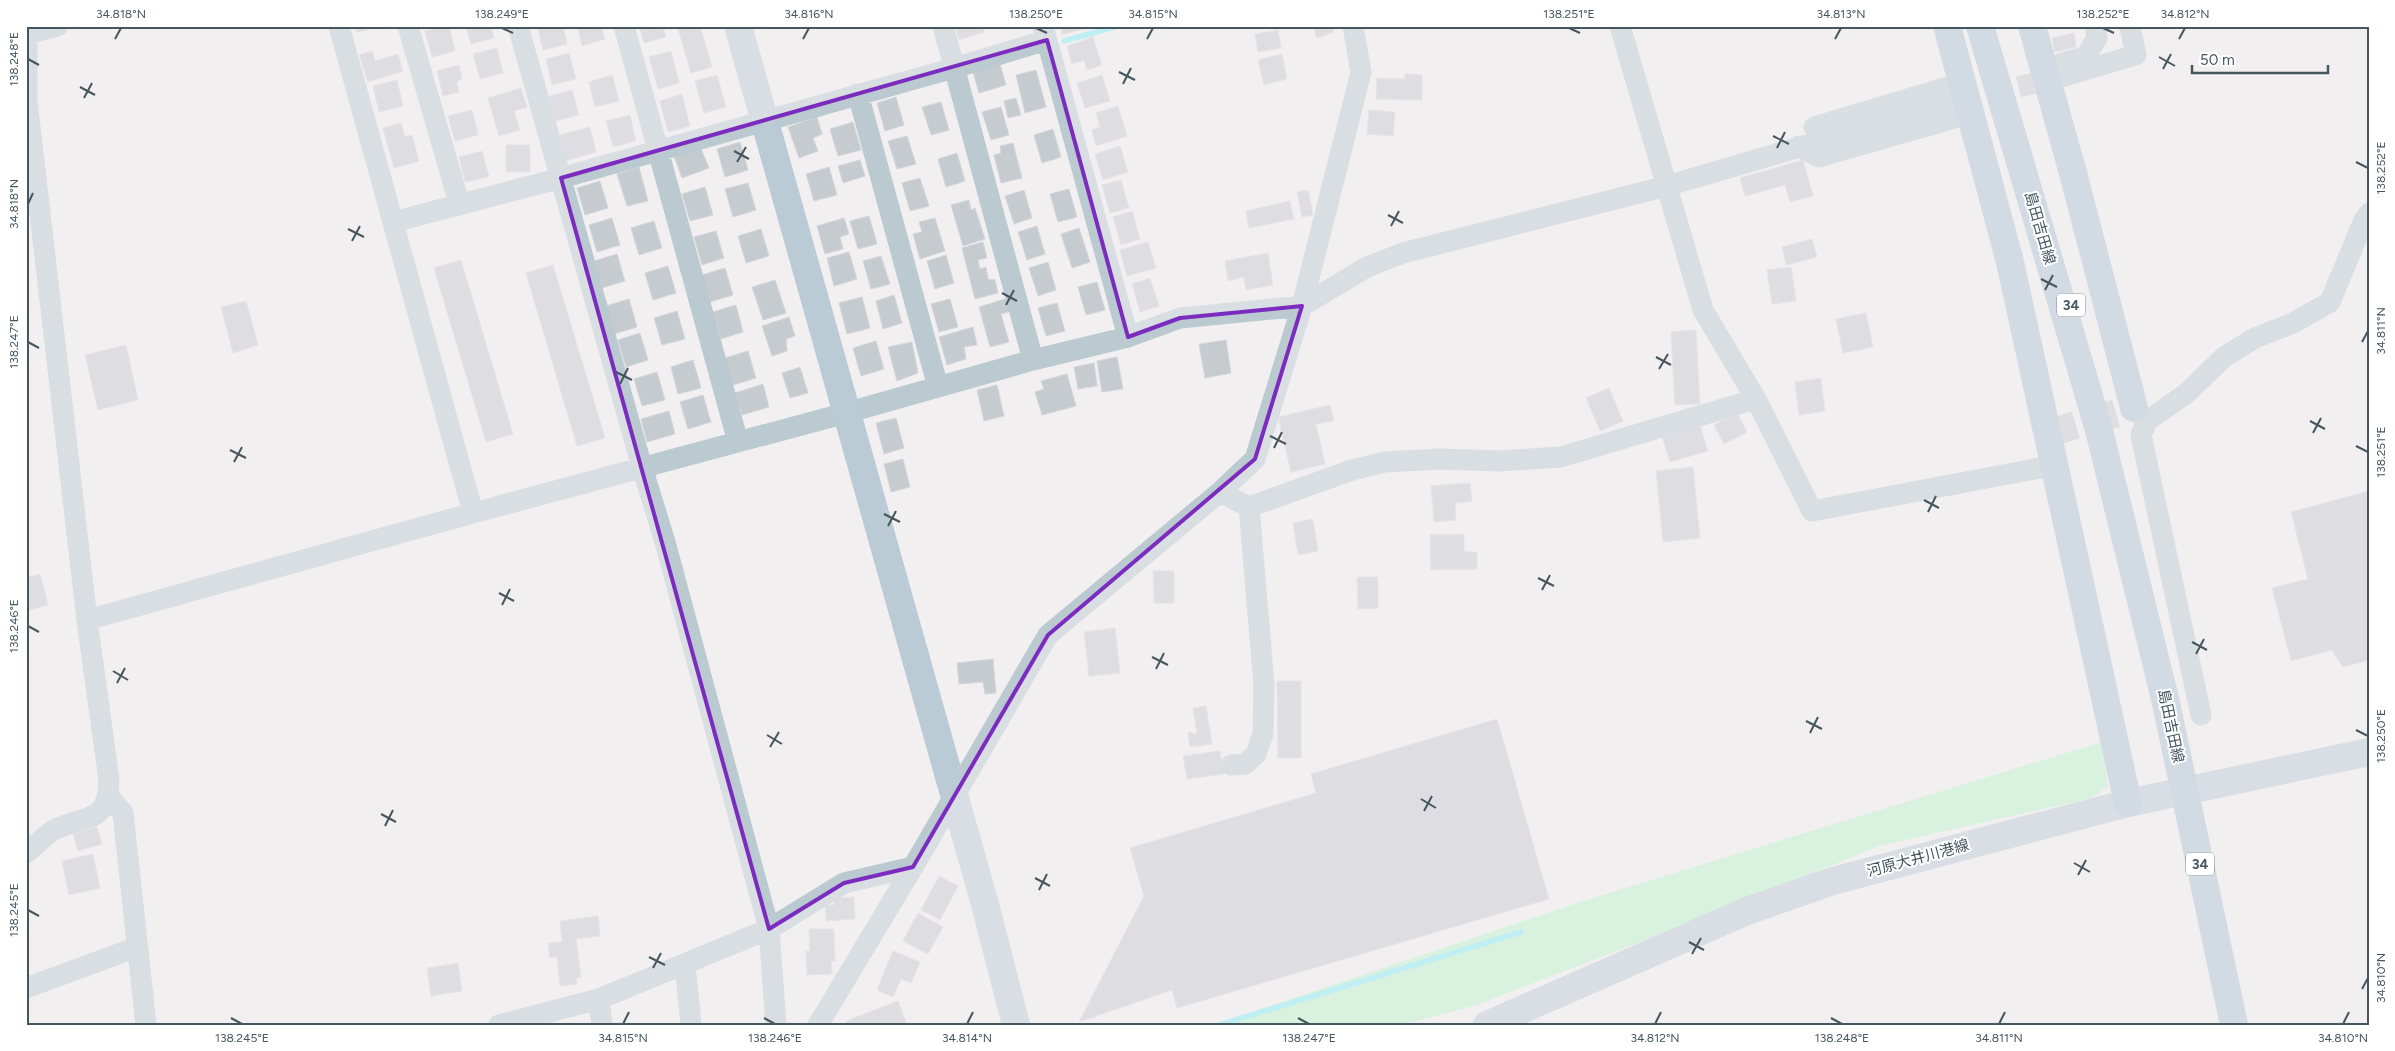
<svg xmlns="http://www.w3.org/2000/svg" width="2395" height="1051" font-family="Figtree,'Noto Sans JP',sans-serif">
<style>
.green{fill:#b9f5c9}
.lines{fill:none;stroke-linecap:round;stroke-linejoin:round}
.stream{stroke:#81edf7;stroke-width:5.5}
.building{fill:#c6cbd0;stroke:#d3d6dc}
.street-tunnel{stroke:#c7c9cc;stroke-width:21;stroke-dasharray:21 11;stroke-linecap:butt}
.primary-tunnel{stroke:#c7c9cc;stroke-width:28;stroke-dasharray:28 14;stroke-linecap:butt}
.street{stroke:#bbc9d0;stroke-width:21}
.secondary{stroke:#bbcbd6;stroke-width:28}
.primary{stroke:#acc4d2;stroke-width:28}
.primary-bridge{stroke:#acc4d2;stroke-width:28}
.marked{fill:none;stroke:#7b2cbf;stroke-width:4;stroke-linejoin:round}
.ticks{fill:none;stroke:#45565f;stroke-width:2}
.labels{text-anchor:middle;stroke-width:4;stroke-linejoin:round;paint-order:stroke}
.shield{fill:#fff;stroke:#7d898f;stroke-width:1}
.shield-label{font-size:14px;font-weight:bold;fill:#45565f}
.street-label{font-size:15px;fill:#45565f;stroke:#fff}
.neatline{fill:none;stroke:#45565f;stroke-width:2}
.ticks-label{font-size:12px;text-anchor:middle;fill:#45565f}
</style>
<rect width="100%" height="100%" fill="#f2eff0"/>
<path class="green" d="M 2102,742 L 2108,786 L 2092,798 L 1879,846 L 1741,903 L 1477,1005 L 1413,1022 L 1398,1025 L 1213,1025 L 1583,901 Z"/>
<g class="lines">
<path class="stream" d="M 1064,41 L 1118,26
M 1219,1025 L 1521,932"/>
</g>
<path class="building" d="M 355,26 L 378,26 L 379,27 L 357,32 Z
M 443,26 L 449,26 L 455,51 L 432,57 L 425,31 Z
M 466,26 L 491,26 L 494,38 L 471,44 Z
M 537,26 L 563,26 L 567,44 L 543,50 Z
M 577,26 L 601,26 L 605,39 L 582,46 Z
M 639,26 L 663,26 L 666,37 L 644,43 Z
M 686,26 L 700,26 L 712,67 L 691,73 L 678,29 Z
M 955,26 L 982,26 L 984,32 L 959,40 Z
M 1060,26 L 1086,26 L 1087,28 L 1062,35 Z
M 1313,26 L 1332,26 L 1334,32 L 1317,38 Z
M 1278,30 L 1281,48 L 1258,52 L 1255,34 Z
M 2074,33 L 2076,47 L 2055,52 L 2052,38 Z
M 1093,37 L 1102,65 L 1087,70 L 1084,60 L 1072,64 L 1067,46 Z
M 497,48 L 503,73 L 480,79 L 473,54 Z
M 372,51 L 375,61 L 398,54 L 403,71 L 368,82 L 359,55 Z
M 671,51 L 679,83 L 658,89 L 649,57 Z
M 569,53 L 576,79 L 552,85 L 546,59 Z
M 1282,54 L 1287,79 L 1264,85 L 1258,60 Z
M 1000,64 L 1006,85 L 979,93 L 973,72 Z
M 459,65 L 462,79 L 457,82 L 459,92 L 443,96 L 437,71 Z
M 1036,70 L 1046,107 L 1025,113 L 1016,75 Z
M 1405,74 L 1422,75 L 1422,100 L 1376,99 L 1377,78 L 1405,79 Z
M 612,75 L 619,101 L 595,107 L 589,82 Z
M 717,75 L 726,107 L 704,113 L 695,81 Z
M 1102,75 L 1110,101 L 1085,108 L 1077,83 Z
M 397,80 L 403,106 L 379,112 L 373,86 Z
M 521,88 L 527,107 L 514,111 L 520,130 L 499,136 L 488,98 Z
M 572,90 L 579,115 L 555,121 L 549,96 Z
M 682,94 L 690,126 L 668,132 L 660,101 Z
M 896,97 L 904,125 L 885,131 L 877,103 Z
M 1016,98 L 1021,115 L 1008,118 L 1004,101 Z
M 941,102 L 949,130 L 931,135 L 922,107 Z
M 1118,106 L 1127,136 L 1096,146 L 1092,130 L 1100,127 L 1096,113 Z
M 1001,107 L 1009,135 L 991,140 L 982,112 Z
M 472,110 L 478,135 L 455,141 L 448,116 Z
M 1369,110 L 1395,112 L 1393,136 L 1367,134 Z
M 630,115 L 636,141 L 613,147 L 606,121 Z
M 817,117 L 822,134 L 813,138 L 818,151 L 799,158 L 788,127 Z
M 853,122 L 861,150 L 838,156 L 830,129 Z
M 401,123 L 405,137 L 412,135 L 419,161 L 394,168 L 383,128 Z
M 590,127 L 596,152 L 566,161 L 560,135 Z
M 1053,129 L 1061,157 L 1042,163 L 1034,135 Z
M 907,136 L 916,164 L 897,169 L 888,141 Z
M 740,142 L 748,170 L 725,177 L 717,149 Z
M 1013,143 L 1022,178 L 1001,183 L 994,155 L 1001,153 L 1000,146 Z
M 506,145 L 530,145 L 530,172 L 506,172 Z
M 700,146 L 709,168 L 682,178 L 674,156 Z
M 1120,146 L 1128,172 L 1103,180 L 1095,154 Z
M 482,151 L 489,177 L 465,182 L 459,157 Z
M 957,153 L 965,181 L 946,187 L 938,159 Z
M 860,160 L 865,176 L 843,183 L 838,166 Z
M 1803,160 L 1813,196 L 1790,202 L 1785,185 L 1745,196 L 1740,178 Z
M 639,167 L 648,201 L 627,206 L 617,174 Z
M 829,167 L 837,195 L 814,201 L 806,174 Z
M 920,178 L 929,206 L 910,211 L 902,183 Z
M 1121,180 L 1129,208 L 1110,213 L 1102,185 Z
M 600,181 L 608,208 L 585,215 L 577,188 Z
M 748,183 L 756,210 L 733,217 L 725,189 Z
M 705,187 L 713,215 L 690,221 L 682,194 Z
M 1069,189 L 1077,217 L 1058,222 L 1050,194 Z
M 1024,190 L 1032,218 L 1014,224 L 1005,196 Z
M 1308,190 L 1313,215 L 1302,217 L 1297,192 Z
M 969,200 L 971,210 L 975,208 L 985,239 L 963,246 L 951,205 Z
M 1290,201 L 1294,219 L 1249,228 L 1246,211 Z
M 1132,211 L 1140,239 L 1121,245 L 1113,217 Z
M 869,216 L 877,244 L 858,249 L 850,221 Z
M 612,218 L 620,245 L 597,252 L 589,225 Z
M 844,218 L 849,234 L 840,237 L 843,249 L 825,254 L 817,226 Z
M 935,218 L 945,251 L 920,259 L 913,234 L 922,232 L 919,222 Z
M 654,221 L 662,248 L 639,255 L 631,228 Z
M 1037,226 L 1045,254 L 1027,260 L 1018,232 Z
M 1079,228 L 1090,262 L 1072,268 L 1061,234 Z
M 761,229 L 769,256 L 746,263 L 738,236 Z
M 716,231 L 724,258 L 702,265 L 694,237 Z
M 1812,239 L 1817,257 L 1786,265 L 1782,247 Z
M 983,242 L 987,258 L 978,260 L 980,269 L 986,267 L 988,279 L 995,280 L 998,293 L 975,299 L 962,248 Z
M 1148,242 L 1156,268 L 1127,276 L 1120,250 Z
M 849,252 L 857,279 L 834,286 L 827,258 Z
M 1268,253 L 1273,285 L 1246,290 L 1244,277 L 1228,281 L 1225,261 Z
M 617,254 L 625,281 L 602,288 L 594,261 Z
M 946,255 L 954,283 L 935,289 L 927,261 Z
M 881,256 L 890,284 L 871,289 L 863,261 Z
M 461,260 L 513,434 L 486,442 L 434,268 Z
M 1048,262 L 1056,290 L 1038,296 L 1029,268 Z
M 553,265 L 605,438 L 577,446 L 526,273 Z
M 668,266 L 676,293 L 653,300 L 645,273 Z
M 1791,267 L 1796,301 L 1772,304 L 1767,270 Z
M 725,268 L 733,295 L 710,302 L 702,275 Z
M 1150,278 L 1159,306 L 1140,312 L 1132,284 Z
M 775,280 L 786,313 L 763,320 L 752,287 Z
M 1097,282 L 1105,310 L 1086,315 L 1078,287 Z
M 894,295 L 902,323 L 883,329 L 876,301 Z
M 862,297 L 870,328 L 847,334 L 839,303 Z
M 1008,298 L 1012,311 L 1001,314 L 1009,342 L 990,347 L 979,307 Z
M 629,299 L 637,327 L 614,334 L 606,306 Z
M 950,299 L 958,327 L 939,332 L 931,304 Z
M 246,301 L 258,345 L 233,353 L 221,307 Z
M 1057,303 L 1065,331 L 1046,336 L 1038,308 Z
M 736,305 L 743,332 L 721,339 L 713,312 Z
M 677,311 L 685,339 L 662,345 L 654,318 Z
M 1866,313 L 1873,347 L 1843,353 L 1836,319 Z
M 789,317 L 795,336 L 786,339 L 787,351 L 772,356 L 762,326 Z
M 973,327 L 977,345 L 964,347 L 966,359 L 947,365 L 939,337 Z
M 1696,330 L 1700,404 L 1675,405 L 1671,332 Z
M 640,333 L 648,360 L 626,367 L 618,340 Z
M 1226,340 L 1231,373 L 1205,378 L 1199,344 Z
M 876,341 L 884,369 L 861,376 L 853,348 Z
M 912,342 L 918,373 L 897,381 L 888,347 Z
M 126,345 L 138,400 L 98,410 L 85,355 Z
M 748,351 L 756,378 L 733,385 L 725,358 Z
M 1117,357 L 1123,389 L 1102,392 L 1097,361 Z
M 693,360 L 701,388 L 678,394 L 671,367 Z
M 1094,363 L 1097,386 L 1078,389 L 1074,367 Z
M 800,367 L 808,393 L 790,398 L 782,373 Z
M 657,372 L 665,400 L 642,406 L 634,379 Z
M 1067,374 L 1076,406 L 1042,415 L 1035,392 L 1044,389 L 1041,381 Z
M 1821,378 L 1825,411 L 1799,415 L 1795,382 Z
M 763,384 L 769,407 L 742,415 L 735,393 Z
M 997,385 L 1004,416 L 984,421 L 977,390 Z
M 1609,388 L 1623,421 L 1600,431 L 1586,398 Z
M 703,395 L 711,422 L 688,429 L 680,402 Z
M 1330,405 L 1334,421 L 1316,424 L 1325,464 L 1291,472 L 1278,417 Z
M 669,411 L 675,434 L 647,442 L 641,419 Z
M 1737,413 L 1747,432 L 1724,444 L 1714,425 Z
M 896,418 L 904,448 L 884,454 L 876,423 Z
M 1700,425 L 1708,451 L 1670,462 L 1662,436 Z
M 903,459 L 910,487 L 891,492 L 884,464 Z
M 1693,467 L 1700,538 L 1663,542 L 1656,471 Z
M 1470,483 L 1472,501 L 1455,503 L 1456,520 L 1434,522 L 1431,486 Z
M 2369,491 L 2369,660 L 2343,667 L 2332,650 L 2291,661 L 2272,588 L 2308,579 L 2291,512 Z
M 1313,519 L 1318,551 L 1298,555 L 1293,523 Z
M 1464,534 L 1464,552 L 1477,552 L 1477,569 L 1431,570 L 1430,535 Z
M 1153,571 L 1174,571 L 1174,603 L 1154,603 Z
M 40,574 L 48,605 L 26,611 L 26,578 Z
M 1357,577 L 1378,577 L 1378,608 L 1358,609 Z
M 1115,628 L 1120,673 L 1089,676 L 1084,632 Z
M 993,659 L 996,693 L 985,694 L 983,682 L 959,684 L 957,663 Z
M 1277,681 L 1301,681 L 1301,758 L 1278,758 Z
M 1206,706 L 1212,744 L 1190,747 L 1188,732 L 1197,734 L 1193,708 Z
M 1497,719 L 1549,899 L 1177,1008 L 1172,990 L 1079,1022 L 1144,896 L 1130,848 L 1316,793 L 1311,774 Z
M 1220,751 L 1224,774 L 1187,779 L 1183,756 Z
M 97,827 L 102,844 L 78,851 L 73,834 Z
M 93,854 L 100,888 L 69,895 L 62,861 Z
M 939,876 L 958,886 L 940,920 L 921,910 Z
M 854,897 L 855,919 L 826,921 L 825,905 L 834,905 L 834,898 Z
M 918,913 L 943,927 L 928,954 L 903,941 Z
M 598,916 L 600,936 L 576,939 L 581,977 L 576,978 L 577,984 L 560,986 L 557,957 L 550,958 L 548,943 L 562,942 L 560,921 Z
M 809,929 L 834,929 L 835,961 L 831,961 L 832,974 L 807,975 L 806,951 L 810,951 Z
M 893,951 L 920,962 L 911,983 L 901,979 L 893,997 L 877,990 Z
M 458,963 L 462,991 L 431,996 L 427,968 Z
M 898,1001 L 907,1025 L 848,1025 L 846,1021 Z"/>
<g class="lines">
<path class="street-tunnel" d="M 1956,101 L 2061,77"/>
<path class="primary-tunnel" d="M 2049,433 L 2134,408"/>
<path class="street" d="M 339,26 L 473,513
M 408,26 L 459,203
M 518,26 L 642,467 L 665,542 L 769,929 L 776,1025
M 624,26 L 738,442
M 943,26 L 1033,360
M 1043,26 L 1128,337
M 1620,26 L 1703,310 L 1756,399 L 1812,511 L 2056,465
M 29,34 L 58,26
M 2062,63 L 2086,56 L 2097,38 L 2095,26
M 2061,77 L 2136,55 L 2130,26
M 858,94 L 938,387
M 1814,127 L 1961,83
M 1798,146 L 1819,157 L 1969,114
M 393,222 L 561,178 L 954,68 L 1047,40
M 1220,492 L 1249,507 L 1352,470 L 1385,462 L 1440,459 L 1499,461 L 1561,457 L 1756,399
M 87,620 L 473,513 L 846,413 L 1033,360 L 1128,337 L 1180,318 L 1302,306 L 1367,267 L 1403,253 L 1667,186 L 1956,101
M 2201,715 L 2141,435 L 2147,421 L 2187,393 L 2224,357 L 2255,338 L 2293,323 L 2330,302 L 2364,220 L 2369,213
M 1231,765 L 1245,764 L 1256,754 L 1263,734 L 1264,685 L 1249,507
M 109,797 L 123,813 L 146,1025
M 26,853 C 35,846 44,836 54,830 C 84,814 108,826 109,780 L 87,620 L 27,101 L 27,26
M 685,964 L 691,1025
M 26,988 L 137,947
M 599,999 L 602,1025
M 499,1025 L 599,999 L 769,929 L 844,883 L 913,867
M 818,1025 L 913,867 L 1048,635 L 1220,492 L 1255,459 L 1302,306 L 1361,72 L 1353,26"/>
<path class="secondary" d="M 738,26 L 986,908 L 1016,1025
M 1487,1025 L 1747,911 L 1833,881 L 2128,803 L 2369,752"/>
<path class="primary" d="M 1947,26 L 2010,262 L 2128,803
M 1980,26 L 2099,430 L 2166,703
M 2032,26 L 2073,173 L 2134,408"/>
<path class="primary-bridge" d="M 2166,703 L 2234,1025"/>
</g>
<path d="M0 0H2395V1051H0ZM 1047,40 L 1128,337 L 1180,318 L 1302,306 L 1255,459 L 1048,635 L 913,867 L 844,883 L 769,929 L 561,178 Z" fill="#f2eff0" fill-opacity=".55" fill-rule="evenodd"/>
<path class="marked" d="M 1047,40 L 1128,337 L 1180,318 L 1302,306 L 1255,459 L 1048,635 L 913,867 L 844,883 L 769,929 L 561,178 Z"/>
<path class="ticks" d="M 502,28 L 513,33M 1036,28 L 1047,33M 1569,28 L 1580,33M 2103,28 L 2114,33M 115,39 L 121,28M 803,39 L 809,28M 1147,39 L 1153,28M 1835,39 L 1841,28M 2179,39 L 2185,28M 2159,57 L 2175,66M 28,59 L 39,65M 2163,69 L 2171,54M 1119,72 L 1135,80M 1123,84 L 1131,68M 80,87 L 95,95M 84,98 L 92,83M 1773,136 L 1789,144M 1777,148 L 1785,132M 734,151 L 749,159M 737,162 L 746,147M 2356,162 L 2368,168M 28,204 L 33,193M 1388,215 L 1403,223M 1391,226 L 1399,211M 348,229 L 364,237M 352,241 L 360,226M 2041,279 L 2057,287M 2045,290 L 2053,275M 1002,293 L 1017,301M 1006,305 L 1014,290M 28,342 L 39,348M 2362,342 L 2368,331M 1656,357 L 1671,365M 1659,369 L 1668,354M 616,372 L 632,380M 620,384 L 628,368M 2310,421 L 2325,429M 2313,433 L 2321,418M 1270,436 L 1286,444M 2356,446 L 2368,452M 1274,448 L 1282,432M 230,450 L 246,458M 234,462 L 242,447M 1924,500 L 1939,508M 1928,512 L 1936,496M 884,514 L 900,522M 888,526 L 896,511M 1538,578 L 1554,586M 1542,590 L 1550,575M 499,593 L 514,601M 502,605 L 510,589M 28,626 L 39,632M 2192,642 L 2207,650M 2196,654 L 2204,639M 1152,657 L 1168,665M 1156,669 L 1164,653M 113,671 L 128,680M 117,683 L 125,668M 1806,721 L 1822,729M 2356,730 L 2368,736M 1810,733 L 1818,717M 767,735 L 782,744M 770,747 L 779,732M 1421,799 L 1436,808M 1424,811 L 1432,796M 381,814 L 396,822M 385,826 L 393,810M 2074,863 L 2090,872M 2078,875 L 2086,860M 1035,878 L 1050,886M 1039,890 L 1047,874M 28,910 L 39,916M 1689,942 L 1704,950M 1692,954 L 1701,938M 649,957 L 665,965M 653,968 L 661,953M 2362,989 L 2368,978M 231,1018 L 242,1024M 764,1018 L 775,1024M 1298,1018 L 1309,1024M 1831,1018 L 1842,1024M 623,1024 L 629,1012M 967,1024 L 973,1012M 1655,1024 L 1661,1012M 1999,1024 L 2005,1012M 2343,1024 L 2349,1012"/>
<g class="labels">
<g class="shield">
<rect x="2057" y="293.5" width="28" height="23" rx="4"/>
<rect x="2186" y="852.5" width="28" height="23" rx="4"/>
</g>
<g class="shield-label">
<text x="2071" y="310">34</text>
<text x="2200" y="869">34</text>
</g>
<g class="street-label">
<text transform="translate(2040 228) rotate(74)" y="5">島田吉田線</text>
<text transform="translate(2171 726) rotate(78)" y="5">島田吉田線</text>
<text transform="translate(1918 858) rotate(-15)" y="5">河原大井川港線</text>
</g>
</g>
<rect width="2395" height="1051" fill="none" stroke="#ffffff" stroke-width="55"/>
<path d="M2192 65v8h136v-8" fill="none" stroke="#45565f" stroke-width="2.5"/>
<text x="2200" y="65" font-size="15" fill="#45565f" stroke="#ffffff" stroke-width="4" paint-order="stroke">50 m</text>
<rect x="28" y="28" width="2340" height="996" class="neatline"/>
<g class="ticks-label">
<text x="121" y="18">34.818°N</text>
<text x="502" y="18">138.249°E</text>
<text x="809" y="18">34.816°N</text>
<text x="1036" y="18">138.250°E</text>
<text x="1153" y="18">34.815°N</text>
<text x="1569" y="18">138.251°E</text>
<text x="1841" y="18">34.813°N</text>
<text x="2103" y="18">138.252°E</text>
<text x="2185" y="18">34.812°N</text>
<text transform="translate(14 59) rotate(-90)" y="4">138.248°E</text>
<text transform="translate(2381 168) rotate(-90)" y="4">138.252°E</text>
<text transform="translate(14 204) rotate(-90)" y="4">34.818°N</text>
<text transform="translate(2381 331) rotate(-90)" y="4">34.811°N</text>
<text transform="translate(14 342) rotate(-90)" y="4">138.247°E</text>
<text transform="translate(2381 452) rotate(-90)" y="4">138.251°E</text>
<text transform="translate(14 626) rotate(-90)" y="4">138.246°E</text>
<text transform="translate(2381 736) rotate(-90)" y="4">138.250°E</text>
<text transform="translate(14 910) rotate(-90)" y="4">138.245°E</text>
<text transform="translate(2381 978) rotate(-90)" y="4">34.810°N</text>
<text x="242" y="1042">138.245°E</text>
<text x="623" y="1042">34.815°N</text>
<text x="775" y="1042">138.246°E</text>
<text x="967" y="1042">34.814°N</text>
<text x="1309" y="1042">138.247°E</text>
<text x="1655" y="1042">34.812°N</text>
<text x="1842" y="1042">138.248°E</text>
<text x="1999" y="1042">34.811°N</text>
<text x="2343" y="1042">34.810°N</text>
</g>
</svg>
